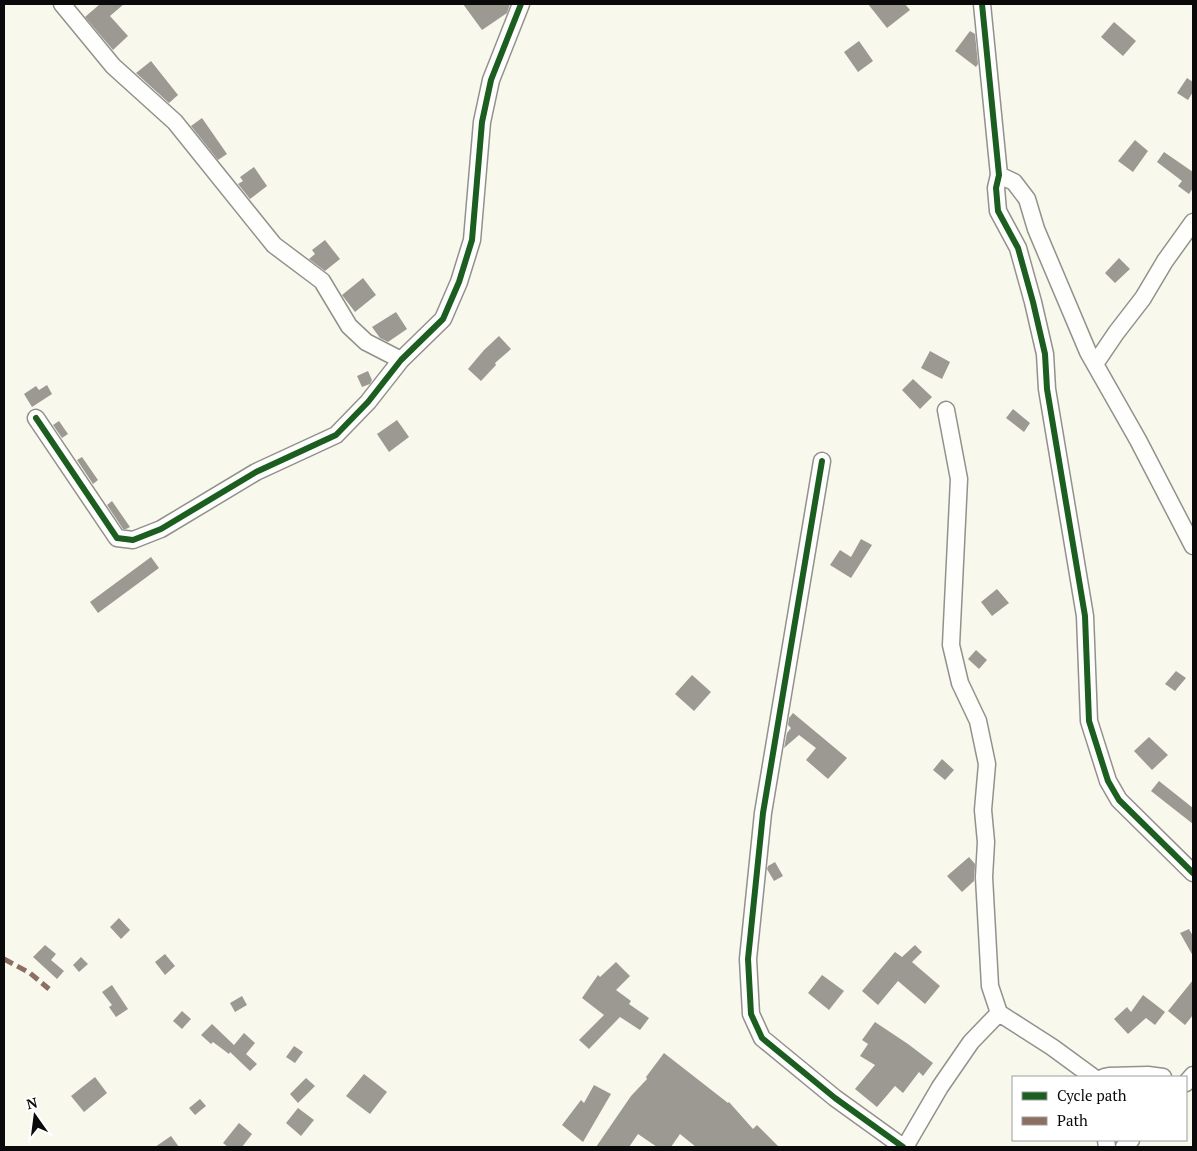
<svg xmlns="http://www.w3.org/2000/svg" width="1197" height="1151" font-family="'PT Serif',serif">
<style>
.building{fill:#9c9993}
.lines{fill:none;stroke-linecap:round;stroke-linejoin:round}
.minor-casing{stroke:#92918c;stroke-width:19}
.minor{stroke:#fefefc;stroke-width:16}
.quiet{stroke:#8d6e63;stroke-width:5;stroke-dasharray:10 5;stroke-linecap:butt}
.cycleway-casing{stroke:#fff;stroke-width:9}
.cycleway{stroke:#1b5e20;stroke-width:6}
</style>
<rect width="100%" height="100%" fill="#f9f8ed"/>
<path class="building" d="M 100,4 L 124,4 L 110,16 L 128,36 L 113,50 L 85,17 Z
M 463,4 L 510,4 L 507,13 L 482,30 Z
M 868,4 L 905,4 L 910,10 L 887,28 Z
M 1114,22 L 1136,41 L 1123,56 L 1101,37 Z
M 970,31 L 975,34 L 978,64 L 976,67 L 955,51 Z
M 859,41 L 873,61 L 858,72 L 844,52 Z
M 151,61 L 178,95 L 169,103 L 136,73 Z
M 1187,78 L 1193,82 L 1193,92 L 1188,100 L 1177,93 Z
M 202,118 L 227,154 L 218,160 L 191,126 Z
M 1135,140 L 1148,151 L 1133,172 L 1118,161 Z
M 1164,152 L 1193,172 L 1193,188 L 1189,194 L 1178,186 L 1182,181 L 1157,162 Z
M 254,167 L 267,186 L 250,199 L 238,184 L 243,181 L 240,177 Z
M 325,240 L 340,259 L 325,271 L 309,259 L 315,254 L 312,250 Z
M 1119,258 L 1130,269 L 1115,283 L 1105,273 Z
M 363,278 L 376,295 L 355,312 L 342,295 Z
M 396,312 L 407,329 L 388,342 L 380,338 L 372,327 Z
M 499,336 L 511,349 L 495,363 L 496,365 L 481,381 L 468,369 L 484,350 Z
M 930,351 L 950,362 L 942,379 L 921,368 Z
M 368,371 L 372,380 L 370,384 L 362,387 L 357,376 Z
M 913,379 L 932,397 L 920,409 L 902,390 Z
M 47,385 L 52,394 L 32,407 L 24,394 L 36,386 L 39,390 Z
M 1013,409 L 1030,423 L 1024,432 L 1006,418 Z
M 397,420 L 409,437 L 389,452 L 377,434 Z
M 59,421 L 68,434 L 62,438 L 53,425 Z
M 82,457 L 98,480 L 93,484 L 77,460 Z
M 112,501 L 130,527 L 126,529 L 123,529 L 107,505 Z
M 861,539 L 872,545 L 851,578 L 830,565 L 840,550 L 851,557 Z
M 151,557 L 159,568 L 98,613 L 90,602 Z
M 997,589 L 1009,603 L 992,616 L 981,602 Z
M 976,650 L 987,660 L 979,669 L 968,659 Z
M 1176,671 L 1186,678 L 1175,691 L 1165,684 Z
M 692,675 L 711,692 L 694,711 L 675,694 Z
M 793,713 L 847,758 L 828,779 L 806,760 L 816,748 L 799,735 L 784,748 L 787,733 L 791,728 L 788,725 L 789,718 Z
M 1149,737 L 1168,755 L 1152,770 L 1134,751 Z
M 942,759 L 954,770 L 945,780 L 933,770 Z
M 1159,781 L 1193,808 L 1193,824 L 1151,791 Z
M 969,857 L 975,864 L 974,881 L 962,892 L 947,876 Z
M 775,862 L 783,876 L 774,881 L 767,869 L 768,866 Z
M 119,918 L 130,930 L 121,939 L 110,927 Z
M 1189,929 L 1193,936 L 1193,956 L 1180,933 Z
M 45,945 L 56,954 L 51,960 L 64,971 L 57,979 L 33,957 Z
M 915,945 L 922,952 L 912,962 L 940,986 L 925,1004 L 898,981 L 878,1005 L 862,991 L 895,952 L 902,957 Z
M 165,954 L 175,966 L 165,975 L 155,962 Z
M 81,957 L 88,964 L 79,972 L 73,965 Z
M 616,962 L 630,976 L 616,990 L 631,1001 L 629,1004 L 649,1018 L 640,1030 L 620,1017 L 589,1049 L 579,1040 L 604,1015 L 582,998 L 598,975 L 600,977 Z
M 822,975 L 844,991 L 829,1010 L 808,993 Z
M 1193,980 L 1193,1015 L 1185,1025 L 1168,1011 Z
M 112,985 L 128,1009 L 116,1017 L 109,1007 L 112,1005 L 102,992 Z
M 1143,995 L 1165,1012 L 1155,1025 L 1146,1018 L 1128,1034 L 1114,1019 L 1127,1007 L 1131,1012 Z
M 242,996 L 247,1005 L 235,1012 L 230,1003 Z
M 182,1011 L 191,1019 L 182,1029 L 173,1021 Z
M 875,1022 L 908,1044 L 933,1063 L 923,1076 L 919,1072 L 903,1093 L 895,1086 L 877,1107 L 855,1089 L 875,1065 L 860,1056 L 868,1044 L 862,1040 Z
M 212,1024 L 234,1045 L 244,1033 L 255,1043 L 246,1054 L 257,1064 L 250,1071 L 230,1052 L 229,1054 L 213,1042 L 211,1044 L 201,1035 Z
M 294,1046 L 303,1052 L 295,1063 L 286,1057 Z
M 664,1053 L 728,1103 L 729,1102 L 753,1129 L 757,1125 L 779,1147 L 696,1147 L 680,1134 L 671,1147 L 657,1147 L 638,1134 L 629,1147 L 596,1147 L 631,1096 L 647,1079 L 646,1077 Z
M 364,1074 L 387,1092 L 370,1114 L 346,1096 Z
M 95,1077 L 107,1093 L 84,1112 L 71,1096 Z
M 306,1078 L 315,1086 L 298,1103 L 290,1094 Z
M 594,1085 L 611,1094 L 583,1142 L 562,1125 L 581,1100 L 584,1103 Z
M 200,1099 L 206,1106 L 195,1115 L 189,1108 Z
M 298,1108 L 314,1120 L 301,1136 L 286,1123 Z
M 239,1123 L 252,1134 L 242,1147 L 228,1147 L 223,1143 Z
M 171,1136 L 179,1147 L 155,1147 Z"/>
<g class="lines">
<g class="minor-casing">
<path id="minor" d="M 62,4 L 113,66 L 175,122 L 274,245 L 322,281 L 349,326 L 366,342 L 401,360
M 982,4 L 999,175 L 996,188 L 998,211 L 1018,248 L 1033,302 L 1045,354 L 1047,389 L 1085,616 L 1089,721 L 1108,781 L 1119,800 L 1193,873
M 999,175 L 1014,182 L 1027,199 L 1036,229 L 1088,352 L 1138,440 L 1193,546
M 1095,364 L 1116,333 L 1143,298 L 1165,261 L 1193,222
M 946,410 L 959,479 L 951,645 L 960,683 L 978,721 L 987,764 L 983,810 L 986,842 L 984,877 L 990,986 L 999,1013 L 1052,1047 L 1093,1077
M 36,418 L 117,538 L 133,540 L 161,529 L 256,472 L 336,435 L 368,402 L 401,360 L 443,319 L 459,282 L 472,240 L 482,122 L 491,80 L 521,4
M 822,461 L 763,813 L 748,959 L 751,1014 L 762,1038 L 835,1098 L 903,1147
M 1104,1077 L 1109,1076 L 1148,1075 L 1163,1077
M 1186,1083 L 1193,1075
M 1106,1140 L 1107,1147
M 905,1147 L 940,1087 L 971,1042 L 999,1013
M 1124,1147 L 1131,1140"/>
</g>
<use href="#minor" class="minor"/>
<path class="quiet" d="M 4,959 L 30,973 L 49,989"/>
<g class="cycleway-casing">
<path id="cycleway" d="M 982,4 L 999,175 L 996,188 L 998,211 L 1018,248 L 1033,302 L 1045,354 L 1047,389 L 1085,616 L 1089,721 L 1108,781 L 1119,800 L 1193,873
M 36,418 L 117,538 L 133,540 L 161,529 L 256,472 L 336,435 L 368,402 L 401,360 L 443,319 L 459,282 L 472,240 L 482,122 L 491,80 L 521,4
M 822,461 L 763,813 L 748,959 L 751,1014 L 762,1038 L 835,1098 L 903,1147"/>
</g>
<use href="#cycleway" class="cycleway"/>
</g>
<rect width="1197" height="1151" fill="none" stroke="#0a0a0a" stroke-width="10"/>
<rect x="1012" y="1076" width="175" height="65" fill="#ffffff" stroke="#9d9d9d"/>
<rect x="1022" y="1092" width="25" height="8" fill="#1b5e20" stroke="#9d9d9d"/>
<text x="1057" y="1101" font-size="15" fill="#0a0a0a">Cycle path</text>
<rect x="1022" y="1117" width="25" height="8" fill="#8d6e63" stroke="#9d9d9d"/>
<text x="1057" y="1126" font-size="15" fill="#0a0a0a">Path</text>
<g transform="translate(35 1116) rotate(346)" stroke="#ffffff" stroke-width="4" paint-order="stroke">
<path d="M0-4L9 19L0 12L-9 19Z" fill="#0a0a0a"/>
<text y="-8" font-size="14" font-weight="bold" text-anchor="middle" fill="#0a0a0a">N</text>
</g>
</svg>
